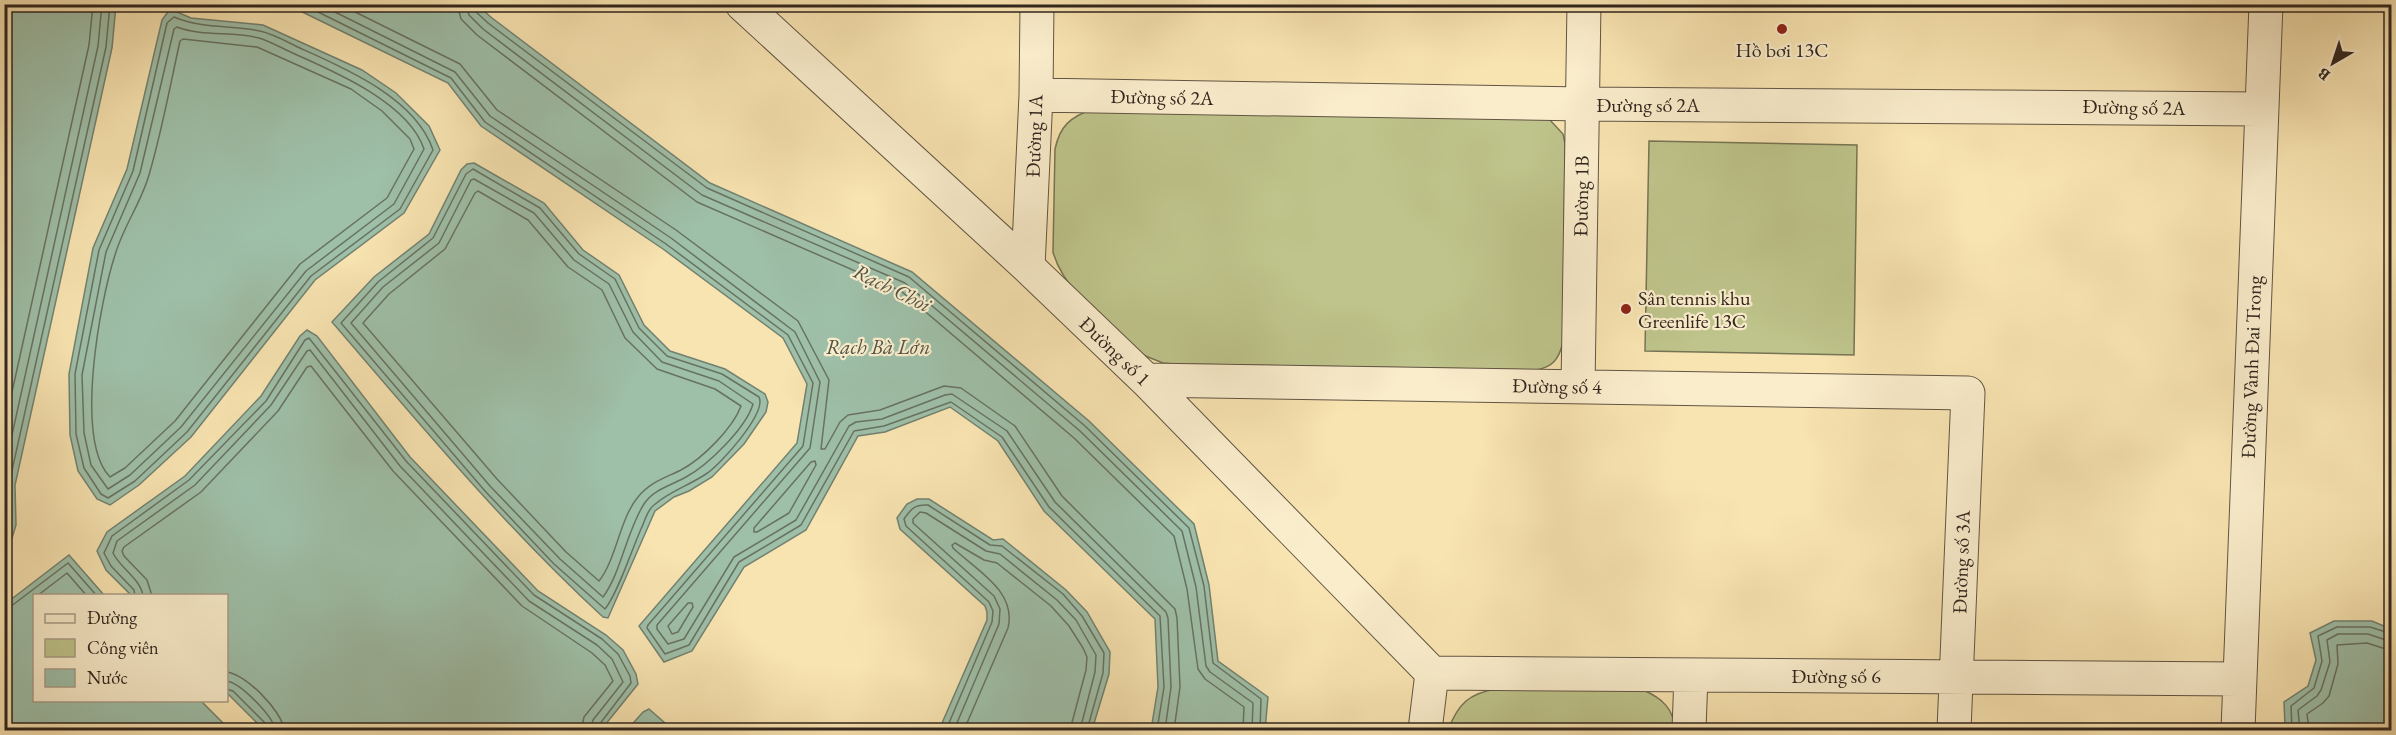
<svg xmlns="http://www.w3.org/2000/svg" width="2396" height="735" font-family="'EB Garamond',serif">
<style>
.green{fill:#bec48b;stroke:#777454;stroke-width:1.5}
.water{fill:#9ebfa8;stroke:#728171;stroke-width:1.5}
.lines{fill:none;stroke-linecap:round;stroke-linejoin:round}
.shore{stroke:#677263;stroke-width:1.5}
.minor-casing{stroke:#625543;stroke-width:35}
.minor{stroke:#faedcc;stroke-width:33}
.poi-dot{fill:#8f2418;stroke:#faedcc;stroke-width:2}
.labels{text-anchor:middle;stroke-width:4.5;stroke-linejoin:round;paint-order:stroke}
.poi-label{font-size:20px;fill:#30251e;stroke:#faedcc}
.street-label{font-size:20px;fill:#30251e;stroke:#faedcc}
.water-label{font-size:21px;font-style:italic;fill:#515347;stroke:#faedcc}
</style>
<rect width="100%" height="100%" fill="#f8e4b1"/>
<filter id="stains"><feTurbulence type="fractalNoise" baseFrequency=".00333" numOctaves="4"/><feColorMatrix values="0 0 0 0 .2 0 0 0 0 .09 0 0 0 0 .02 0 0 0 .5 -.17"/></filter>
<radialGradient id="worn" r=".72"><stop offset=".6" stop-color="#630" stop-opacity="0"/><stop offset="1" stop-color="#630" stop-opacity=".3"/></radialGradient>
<path class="green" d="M 1093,109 L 1549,119 L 1563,134 L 1565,143 L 1563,342 C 1559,359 1553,367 1536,370 L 1174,364 L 1163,363 L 1143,355 C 1112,326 1064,293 1053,252 L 1055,149 C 1060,126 1070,117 1093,109 Z
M 1649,141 L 1857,145 L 1854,355 L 1645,351 Z
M 1497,689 L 1643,690 C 1662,698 1674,709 1675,730 L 1448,730 C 1458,704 1469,693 1497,689 Z"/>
<path class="water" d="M 5,4 L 116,5 L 112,48 L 15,485 L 16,525 L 5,561 Z
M 288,5 L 477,5 L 492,18 L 710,183 L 912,272 L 1089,421 L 1194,524 L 1209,585 L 1218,661 L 1268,697 L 1265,730 L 1151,730 L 1158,687 L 1155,619 L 1044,511 L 998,441 L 950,407 L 885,432 L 858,436 L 806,530 L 744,567 L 692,651 L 664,662 L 639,626 L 797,443 L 807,384 L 783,338 L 663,249 L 481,126 L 448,83 Z
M 170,9 L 191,18 L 263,25 L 362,70 L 396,93 L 429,126 L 440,150 L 404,213 L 315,280 L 191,437 L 139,485 L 110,505 L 97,499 L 78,471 L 70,435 L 69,374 L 93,248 L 127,169 L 162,20 Z
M 474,163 L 544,203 L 583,250 L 619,275 L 644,325 L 670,351 L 725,369 L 765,394 L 768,402 L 766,412 L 744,444 L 712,477 L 689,491 L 674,497 L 655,511 L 608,618 L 603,617 C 504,526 419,423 332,322 L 374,277 L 429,234 L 461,170 L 467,164 Z
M 307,330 L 317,336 L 410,457 L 538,591 L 606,635 L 623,650 L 636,674 L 638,684 L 601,730 L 264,730 L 227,693 L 226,596 L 131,595 L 106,570 L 97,551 L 107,532 L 185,476 L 261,396 L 300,336 Z
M 917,499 L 929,499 L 993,540 L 1003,539 L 1066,590 L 1087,612 L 1110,652 L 1109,674 L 1092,730 L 939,730 L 987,620 L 987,612 L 985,606 L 900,529 L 897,518 L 907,504 Z
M 69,555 L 104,595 L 34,596 L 34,700 L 201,701 L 230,730 L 5,730 L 5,604 Z
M 2334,621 L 2372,621 L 2391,629 L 2391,730 L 2287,730 L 2285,725 L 2284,702 L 2308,686 L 2316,660 L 2310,633 Z
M 649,709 L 673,730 L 627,730 L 643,712 Z"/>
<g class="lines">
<path class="shore" d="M 302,4 L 451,78 L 485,122 L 666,244 L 788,335 L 813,383 L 803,446 L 648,625 L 647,628 L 665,654 L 689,645 L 739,562 L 801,525 L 854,431 L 884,426 L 951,402 L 1002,437 L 1049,507 L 1160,616 L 1164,687 L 1157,730
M 319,4 L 455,72 L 490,116 L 671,238 L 795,332 L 820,382 L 810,448 L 657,625 L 657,629 L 668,644 L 684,639 L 734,557 L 796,520 L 849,426 L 856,422 L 882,419 L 945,395 L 952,394 L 1007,431 L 1055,502 L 1166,612 L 1168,618 L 1171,687 L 1165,730
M 339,4 L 460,64 L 497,110 L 676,230 L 798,321 L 829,380 L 821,449 L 825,449 L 840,422 L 848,415 L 880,410 L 944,386 L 961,388 L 1015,426 L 1062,496 L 1175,609 L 1177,618 L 1180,687 L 1174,730
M 457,4 L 461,19 L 477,35 L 697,202 L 901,291 L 1074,438 L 1174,536 L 1187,589 L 1198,669 L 1205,679 L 1244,707 L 1243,730
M 466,4 L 469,15 L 483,29 L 702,195 L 905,283 L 1080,431 L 1182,531 L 1196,587 L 1206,666 L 1210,672 L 1253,703 L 1252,730
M 474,4 L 475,11 L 488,23 L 707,188 L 909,277 L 1085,426 L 1189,528 L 1204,586 L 1213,663 L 1261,699 L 1260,730
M 174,17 C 202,29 231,25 260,31 C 274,34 289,43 302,49 C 347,69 416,99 433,150 L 400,209 L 311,276 L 187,432 L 135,481 L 108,498 L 101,494 L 84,468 L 76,434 L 75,374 L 99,250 L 133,171 L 167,23 Z
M 177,27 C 203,37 232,31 259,38 C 272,42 285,50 297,55 C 338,73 409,104 424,149 L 394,204 L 306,271 L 181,427 L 130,475 L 108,489 L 91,465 L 84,433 L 82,375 L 106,252 L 140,173 L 174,29 Z
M 183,39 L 257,47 L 351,89 L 382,111 L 410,139 L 414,149 L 387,198 L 300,264 L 175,421 L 125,468 L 110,477 C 74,440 100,301 115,255 C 123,227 141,203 149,175 C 162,131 170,86 180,41 Z
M 473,169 L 540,208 L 579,254 L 615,279 L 639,328 L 667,356 L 722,374 L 759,397 C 767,413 720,465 706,474 C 688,486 670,491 654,505 C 647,510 645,521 641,529 C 632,549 618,593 605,609 L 554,564 L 485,491 L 341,323 L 378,282 L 433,238 L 466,174 Z
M 474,179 L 534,213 L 574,260 L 609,284 L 633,332 L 662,362 L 719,381 L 753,404 C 746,428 708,465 686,477 C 672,485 654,489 644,504 C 627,530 621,573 603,597 L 560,559 L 490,486 L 351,323 L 383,287 L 439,243 L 471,180 Z
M 478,191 L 528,220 L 568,267 L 602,290 L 625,338 L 657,369 L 715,389 L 741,406 C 733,428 702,459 681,470 C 665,478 650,482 638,497 C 620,518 616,560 599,581 L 566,552 L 497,479 L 363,323 L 389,294 L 445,249 L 475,193 Z
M 4,428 L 89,45 L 93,4
M 815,461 L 816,465 L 789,513 L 757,532 L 754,532 L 754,528 L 811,462 Z
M 4,471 L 98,46 L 102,4
M 4,542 L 10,524 L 9,484 L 106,47 L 110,4
M 37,596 L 67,573 L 87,596
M 135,596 L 134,590 L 111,566 L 104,553 L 112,536 L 189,480 L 266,401 L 305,340 L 309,338 L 406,461 L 534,595 L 602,639 L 618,654 L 630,676 L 631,683 L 599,725 L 597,730
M 143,596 C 141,579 120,568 113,553 L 117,541 L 195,485 L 271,405 L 307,351 L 310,350 L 400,466 L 529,601 L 597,645 L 612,659 L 623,682 L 593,720 L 590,730
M 152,596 L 147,580 L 124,556 L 122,551 L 124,547 L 201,492 L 278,411 L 307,367 L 311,366 L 393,471 L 522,606 L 592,653 L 605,665 L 613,681 L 584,717 L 581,730
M 688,603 L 692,603 L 693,607 L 678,632 L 672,634 L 668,626 Z
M 4,608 L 10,607 L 68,563 L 97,596
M 226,672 C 245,673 283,712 284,730
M 226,681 C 240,682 274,717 275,730
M 226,689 L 233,691 L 266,724 L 267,730
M 946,730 L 992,622 L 993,611 L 989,602 L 906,526 L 904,519 C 911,509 915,504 928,505 L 990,545 L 1002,546 L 1063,594 L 1082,616 L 1104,653 L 1103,673 L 1087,730
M 954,730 L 999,624 L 1000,609 L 994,596 L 913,523 L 913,519 L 920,512 L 926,513 L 986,551 L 1000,554 L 1057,600 L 1076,620 L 1096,655 L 1095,672 L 1080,730
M 964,730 L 1008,628 C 1017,591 976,570 953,548 L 952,545 L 955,543 L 984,560 L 997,563 L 1051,606 L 1069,626 L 1083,648 L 1087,657 L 1086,670 L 1070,730
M 2292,730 L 2291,706 L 2314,688 L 2322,661 L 2318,636 L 2337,627 L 2370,627 L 2392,634
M 2300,730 L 2298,710 L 2317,696 L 2321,690 L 2330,662 L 2327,640 L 2338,634 L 2368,634 L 2392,642
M 2309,730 L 2307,714 L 2323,703 L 2329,696 L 2338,664 L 2337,645 L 2367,643 L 2392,651"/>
<g class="minor-casing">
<path id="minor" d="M 742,4 L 1028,267 L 1146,380 L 1432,673
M 1036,95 L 1583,104 L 2260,109
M 1028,267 L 1036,95 L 1037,4
M 1146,380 L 1968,393 L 1954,730
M 1578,387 L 1584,4
M 1432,673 L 2240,679
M 1425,730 L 1432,673
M 1689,730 L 1691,675
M 2238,730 L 2266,4"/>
</g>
<use href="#minor" class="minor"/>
</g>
<g class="poi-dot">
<circle cx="1782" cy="29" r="6"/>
<circle cx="1626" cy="309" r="6"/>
</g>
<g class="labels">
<g class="poi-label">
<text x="1782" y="57">Hồ bơi 13C</text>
<text x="1638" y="305" text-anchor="start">Sân tennis khu<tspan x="1638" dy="23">Greenlife 13C</tspan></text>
</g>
<g class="street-label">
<text transform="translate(1162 97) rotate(1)" y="7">Đường số 2A</text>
<text x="1648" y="112">Đường số 2A</text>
<text transform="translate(2134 107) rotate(1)" y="7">Đường số 2A</text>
<text transform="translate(1034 136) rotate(-88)" y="7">Đường 1A</text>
<text transform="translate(1581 196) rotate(-89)" y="7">Đường 1B</text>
<text transform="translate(1115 351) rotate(44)" y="7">Đường số 1</text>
<text transform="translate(2251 367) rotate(-88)" y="7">Đường Vành Đai Trong</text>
<text transform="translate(1557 386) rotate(1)" y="7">Đường số 4</text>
<text transform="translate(1961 562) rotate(-88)" y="7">Đường số 3A</text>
<text x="1836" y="683">Đường số 6</text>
</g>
<g class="water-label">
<text transform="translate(892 288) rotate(26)" y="7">Rạch Chòi</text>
<text x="878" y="354">Rạch Bà Lớn</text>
</g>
</g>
<rect width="2396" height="735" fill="none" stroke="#f8e4b1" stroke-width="24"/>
<rect x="6" y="6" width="2384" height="723" fill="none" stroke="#30251e" stroke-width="3"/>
<rect x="12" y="12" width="2372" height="711" fill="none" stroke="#30251e" stroke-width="1.5"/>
<rect x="33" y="594" width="195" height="108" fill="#faedcc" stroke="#a99d86" stroke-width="1.5"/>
<rect x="45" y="614" width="30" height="9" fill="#faedcc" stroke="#a99d86" stroke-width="1.5"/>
<text x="87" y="624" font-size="18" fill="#30251e">Đường</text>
<rect x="45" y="639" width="30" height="18" fill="#bec48b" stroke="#a99d86" stroke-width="1.5"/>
<text x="87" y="654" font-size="18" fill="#30251e">Công viên</text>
<rect x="45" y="669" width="30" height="18" fill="#9ebfa8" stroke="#a99d86" stroke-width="1.5"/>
<text x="87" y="684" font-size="18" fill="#30251e">Nước</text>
<g transform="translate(2333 63) rotate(219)" stroke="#faedcc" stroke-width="4.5" paint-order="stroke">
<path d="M0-4.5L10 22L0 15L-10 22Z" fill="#30251e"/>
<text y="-9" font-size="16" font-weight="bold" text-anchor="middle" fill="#30251e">B</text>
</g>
<rect width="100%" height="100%" filter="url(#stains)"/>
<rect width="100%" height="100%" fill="url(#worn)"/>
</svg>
